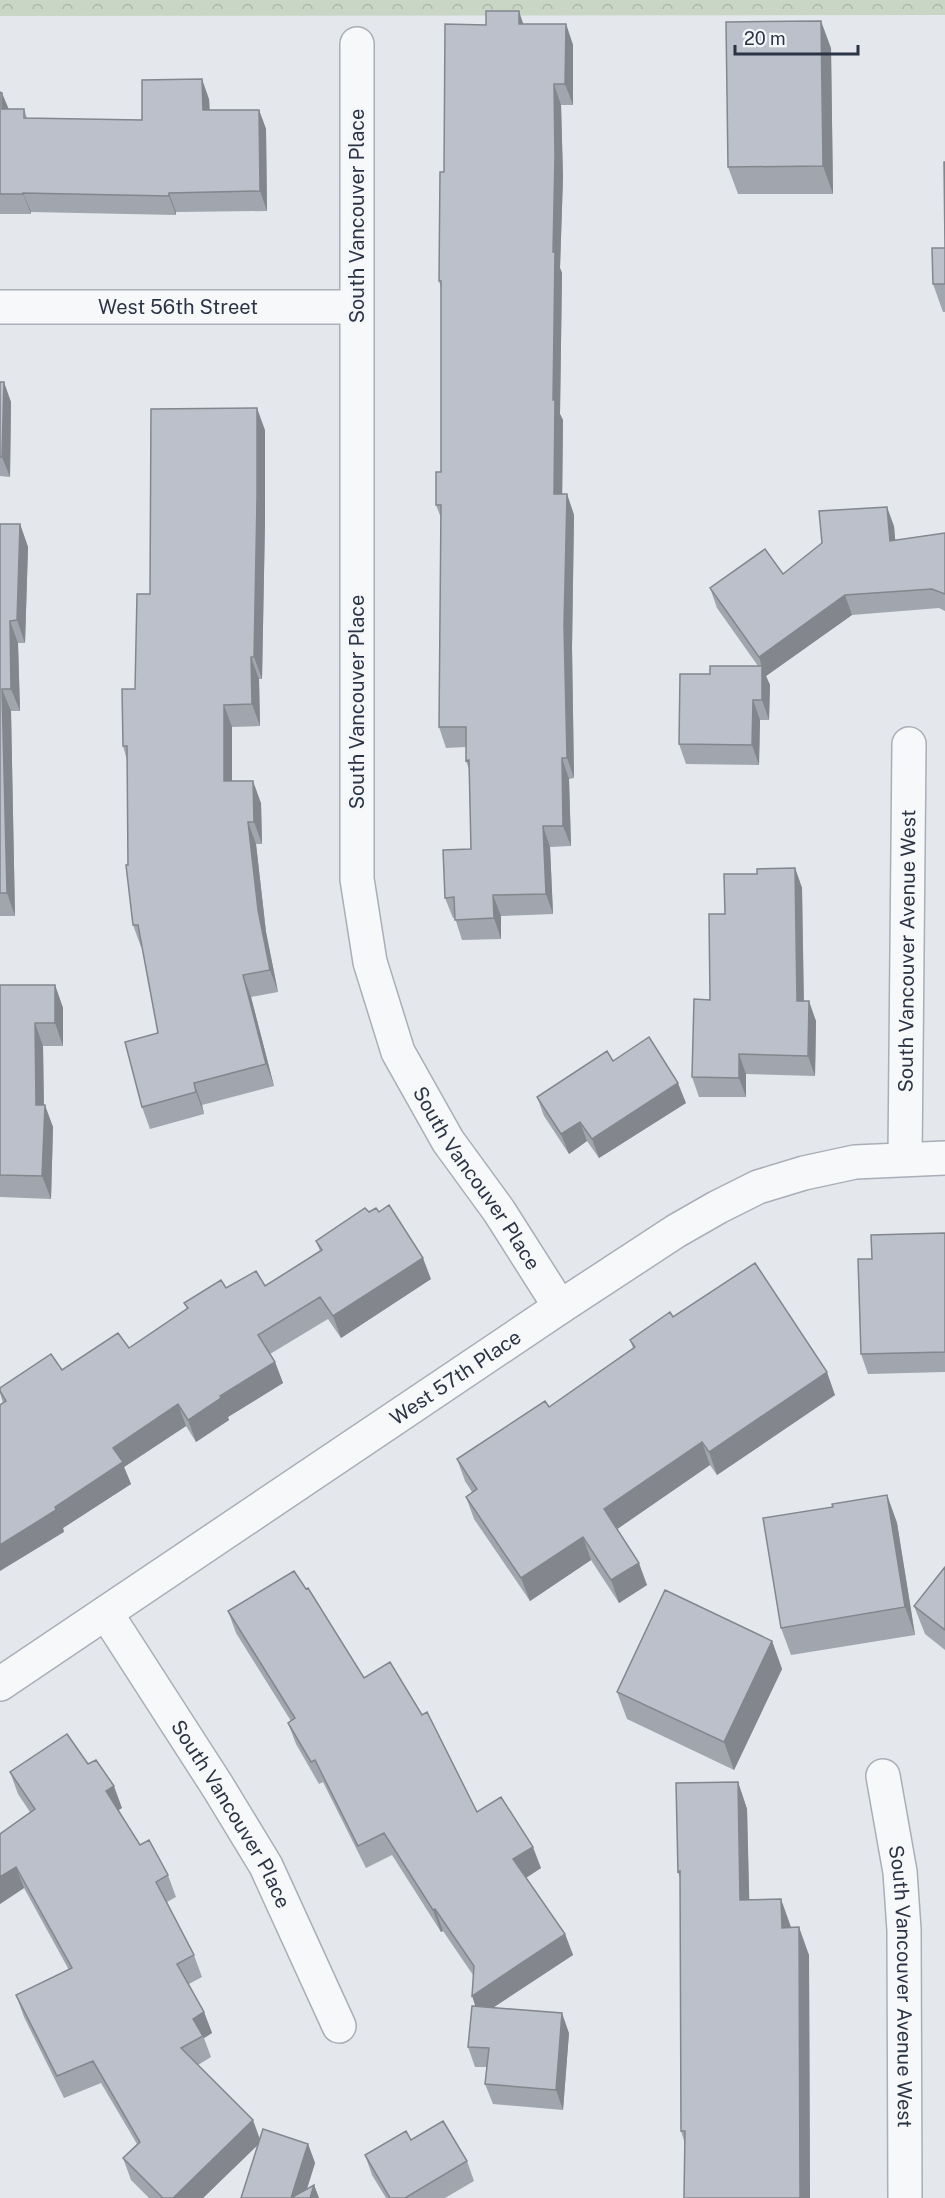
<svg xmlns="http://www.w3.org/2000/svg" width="945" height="2198" font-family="'Public Sans',sans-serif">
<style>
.park{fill:url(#park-crowns)}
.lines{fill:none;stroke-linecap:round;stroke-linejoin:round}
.minor-casing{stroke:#a9aeb7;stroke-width:36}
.minor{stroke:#f7f8fa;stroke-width:33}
.wall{fill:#a1a5ae}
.shaded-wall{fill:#83868d}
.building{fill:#bbc0ca;stroke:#83868d;stroke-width:1.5}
.labels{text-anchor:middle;stroke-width:5;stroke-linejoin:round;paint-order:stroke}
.street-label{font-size:20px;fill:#2b3445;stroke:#f4f6f9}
</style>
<defs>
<pattern id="park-crowns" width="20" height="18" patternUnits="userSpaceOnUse" patternTransform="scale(1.5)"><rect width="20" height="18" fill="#c9d6c5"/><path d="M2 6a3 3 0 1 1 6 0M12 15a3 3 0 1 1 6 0" fill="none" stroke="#adb8ab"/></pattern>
</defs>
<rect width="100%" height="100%" fill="#e4e7ec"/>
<path class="park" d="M 0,0 L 945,0 L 945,15 L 0,16 Z"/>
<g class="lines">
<g class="minor-casing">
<g id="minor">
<path id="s1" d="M 357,44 L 357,879 L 370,962 L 398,1052 L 448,1141 L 499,1211 L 560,1307"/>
<path id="s2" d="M 0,307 L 356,307"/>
<path id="s3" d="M 905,1158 L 909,744"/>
<path id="s4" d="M 106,1613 L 218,1787 L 266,1866 L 339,2026"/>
<path id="s5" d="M 0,1684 L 560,1307 L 676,1231 L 718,1207 L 758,1187 L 804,1173 L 855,1162 L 945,1158"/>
<path id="s6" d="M 883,1776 L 900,1872 L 904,1930 L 905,2198"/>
</g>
</g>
<use href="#minor" class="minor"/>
</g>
<path class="wall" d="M 523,24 L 566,24 L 573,45 L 573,105 L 561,105 L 563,177 L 560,268 L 562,273 L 560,414 L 563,420 L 562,494 L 567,494 L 574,515 L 572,647 L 574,778 L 569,779 L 571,846 L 550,847 L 553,914 L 501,916 L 501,939 L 462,940 L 455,918 L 453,918 L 445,898 L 471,849 L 469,769 L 466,761 L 466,747 L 446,748 L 439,727 L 441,518 L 436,505 L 441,472 L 441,288 L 439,281 L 444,172 L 486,25 Z
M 831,48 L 833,194 L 738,194 L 728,167 Z
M 0,92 L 8,109 L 24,109 L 27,118 L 142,120 L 209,99 L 210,110 L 259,110 L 266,129 L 267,211 L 176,212 L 176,215 L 31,212 L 31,214 L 0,214 Z
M 945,162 L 945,312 L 943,312 L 933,284 L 945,248 Z
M 0,382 L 11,402 L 10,477 L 0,476 Z
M 265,430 L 265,521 L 262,679 L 259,679 L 260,726 L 232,727 L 232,781 L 261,803 L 262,844 L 256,844 L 266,932 L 278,992 L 251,997 L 274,1086 L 202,1105 L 204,1114 L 150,1129 L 142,1107 L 158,1033 L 142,947 L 141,947 L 133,925 L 128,865 L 127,760 L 123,746 L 135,689 L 150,594 Z
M 0,524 L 20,524 L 28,547 L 25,643 L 18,643 L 20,711 L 11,711 L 15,916 L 0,916 Z
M 894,526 L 895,540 L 945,533 L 945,611 L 939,608 L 852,615 L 766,676 L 770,685 L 769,720 L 760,720 L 759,765 L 686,764 L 679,744 L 710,674 L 758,666 L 717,608 L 710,588 L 783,574 Z
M 795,868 L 802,888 L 804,1001 L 816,1021 L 815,1076 L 746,1074 L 746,1097 L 699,1097 L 692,1077 L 710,1000 L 725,914 L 757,874 Z
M 0,985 L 55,985 L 63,1008 L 63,1046 L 43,1046 L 44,1105 L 53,1127 L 51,1199 L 0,1197 Z
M 613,1061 L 686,1103 L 599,1158 L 587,1141 L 569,1154 L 544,1116 L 537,1097 Z
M 945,1233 L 945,1372 L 868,1374 L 861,1354 L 872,1259 Z
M 316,1241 L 431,1279 L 341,1338 L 328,1319 L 270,1354 L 275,1362 L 283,1383 L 228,1417 L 229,1420 L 196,1442 L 186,1426 L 124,1467 L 131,1484 L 63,1528 L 64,1532 L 3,1403 L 0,1393 L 0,1388 L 62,1370 L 129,1348 L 187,1309 L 184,1303 L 226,1288 L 265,1286 L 320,1251 Z
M 673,1317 L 835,1395 L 717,1475 L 710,1465 L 617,1529 L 647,1585 L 619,1603 L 591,1560 L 530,1601 L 474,1519 L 466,1497 L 472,1492 L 465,1481 L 457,1459 L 549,1407 L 633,1348 L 630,1340 Z
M 887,1495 L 897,1523 L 915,1635 L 791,1655 L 781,1628 L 833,1507 Z
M 945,1567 L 945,1650 L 925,1634 L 914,1606 Z
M 228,1611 L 364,1678 L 477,1812 L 541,1868 L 526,1878 L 565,1934 L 573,1955 L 494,2007 L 569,2033 L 563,2110 L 493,2104 L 485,2084 L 487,2067 L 475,2067 L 468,2047 L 475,2006 L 473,1975 L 443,1931 L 441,1932 L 392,1855 L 366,1868 L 323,1782 L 319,1784 L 296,1744 L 288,1723 L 291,1721 L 236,1633 Z
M 772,1641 L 782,1669 L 734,1770 L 627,1719 L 617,1692 Z
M 88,1764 L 122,1808 L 118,1810 L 140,1845 L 168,1875 L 176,1897 L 167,1902 L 194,1955 L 202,1977 L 189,1984 L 204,2012 L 212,2033 L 204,2038 L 211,2057 L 198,2065 L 260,2140 L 308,2144 L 315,2163 L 307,2189 L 314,2185 L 319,2198 L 241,2198 L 258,2144 L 203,2198 L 149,2198 L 131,2180 L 123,2158 L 137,2144 L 101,2083 L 64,2098 L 24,2017 L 16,1995 L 69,1970 L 24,1888 L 0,1904 L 0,1834 L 30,1812 L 18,1794 L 10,1772 Z
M 738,1782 L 747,1809 L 749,1900 L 791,1928 L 809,1955 L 810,2198 L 684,2198 L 685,2144 L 681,2131 L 680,1878 L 678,1872 Z
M 411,2140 L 467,2161 L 474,2181 L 445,2198 L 386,2198 L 372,2175 L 365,2155 Z"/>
<path class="shaded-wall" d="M 519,11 L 526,32 L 519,24 Z
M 821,21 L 831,48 L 833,194 L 823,166 Z
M 566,24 L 573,45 L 573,105 L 565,84 Z
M 202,79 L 209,99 L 210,130 L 203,110 Z
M 554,84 L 561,105 L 563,177 L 560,268 L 562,273 L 560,414 L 563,420 L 562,515 L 554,494 L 553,400 Z
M 2,93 L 10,112 L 2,109 Z
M 259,110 L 266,129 L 267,211 L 260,191 Z
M 23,193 L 31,212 L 31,214 L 23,194 Z
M 169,193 L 176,212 L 176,215 L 169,196 Z
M 4,382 L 11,402 L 10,477 L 2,457 Z
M 257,408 L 265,430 L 265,521 L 262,679 L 254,657 Z
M 567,494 L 574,515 L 572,647 L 574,778 L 567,758 L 564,626 Z
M 887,507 L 894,526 L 897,561 L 890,541 Z
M 20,524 L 28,547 L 25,643 L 17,620 Z
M 845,595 L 852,615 L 766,676 L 770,685 L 769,720 L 762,700 L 762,667 L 759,657 Z
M 10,621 L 18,643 L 20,711 L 11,689 Z
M 251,657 L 259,679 L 260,726 L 252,704 Z
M 2,689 L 11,711 L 15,916 L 7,893 Z
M 753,700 L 760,720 L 759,765 L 752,745 Z
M 224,705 L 232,727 L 232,803 L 224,781 Z
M 562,758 L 569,779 L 571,846 L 563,826 Z
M 253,781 L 261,803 L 262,844 L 254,822 Z
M 248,822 L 256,844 L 266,932 L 278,992 L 270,970 L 258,910 Z
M 543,826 L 550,847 L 553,914 L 546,894 Z
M 795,868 L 802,888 L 804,1021 L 797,1001 Z
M 493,895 L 501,916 L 501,939 L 494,918 Z
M 243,975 L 251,997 L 274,1086 L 266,1064 Z
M 55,985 L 63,1008 L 63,1046 L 55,1023 Z
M 809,1001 L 816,1021 L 815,1076 L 808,1056 Z
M 35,1023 L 43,1046 L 44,1116 L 45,1105 L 53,1127 L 51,1199 L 42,1176 L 36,1105 Z
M 739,1054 L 746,1074 L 746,1097 L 739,1078 Z
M 194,1083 L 202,1105 L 204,1114 L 196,1092 Z
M 678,1083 L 686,1103 L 599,1158 L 592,1139 Z
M 580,1122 L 587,1141 L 569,1154 L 561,1134 Z
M 423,1258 L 431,1279 L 341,1338 L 333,1316 Z
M 275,1362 L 283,1383 L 228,1417 L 229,1420 L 196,1442 L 188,1420 L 220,1396 Z
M 827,1372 L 835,1395 L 717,1475 L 709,1452 Z
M 178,1404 L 186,1426 L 124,1467 L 131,1484 L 63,1528 L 64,1532 L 0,1571 L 0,1545 L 55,1507 L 113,1448 Z
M 702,1442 L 710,1465 L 613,1532 L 604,1509 Z
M 887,1495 L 897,1523 L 915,1635 L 905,1607 Z
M 583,1537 L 591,1560 L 530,1601 L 521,1578 Z
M 639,1563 L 647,1585 L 619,1603 L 611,1580 Z
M 772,1641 L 782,1669 L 734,1770 L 724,1742 Z
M 738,1782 L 747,1809 L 750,1927 L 740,1900 Z
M 114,1786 L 122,1808 L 114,1813 L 106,1791 Z
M 533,1847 L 541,1868 L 521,1881 L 513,1859 Z
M 16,1867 L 24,1888 L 0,1904 L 0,1877 Z
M 781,1899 L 791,1927 L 792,1955 L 782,1928 Z
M 435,1909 L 443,1931 L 441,1932 L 433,1910 Z
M 799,1927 L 809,1955 L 810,2198 L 800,2198 Z
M 565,1934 L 573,1955 L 479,2017 L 472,1996 Z
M 204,2012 L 212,2033 L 204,2038 L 193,2019 Z
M 562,2013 L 569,2033 L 563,2110 L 556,2090 Z
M 253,2120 L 261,2142 L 203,2198 L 173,2198 Z
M 308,2144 L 315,2163 L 304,2198 L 291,2198 Z
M 314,2185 L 319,2198 L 310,2198 Z"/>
<path class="building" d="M 486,11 L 519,11 L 519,24 L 566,24 L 565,84 L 554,84 L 555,156 L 553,252 L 555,252 L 553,400 L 555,400 L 554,494 L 567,494 L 564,626 L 567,758 L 562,758 L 563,826 L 543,826 L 546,894 L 493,895 L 494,918 L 455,920 L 454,897 L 445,898 L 443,850 L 471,849 L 469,760 L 466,761 L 466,727 L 439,727 L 441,505 L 436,505 L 436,472 L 441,472 L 441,281 L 439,281 L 440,172 L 444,172 L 445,24 L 486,25 Z
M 821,21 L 823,166 L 728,167 L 726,22 Z
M 202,79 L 203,110 L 259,110 L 260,191 L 169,193 L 169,196 L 23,193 L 23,194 L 0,194 L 0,92 L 2,93 L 2,109 L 24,109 L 24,118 L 142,120 L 142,80 Z
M 944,162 L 945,162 L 945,284 L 933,284 L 932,248 L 945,248 Z
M 0,382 L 4,382 L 2,457 L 0,457 Z
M 257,408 L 257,499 L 254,657 L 251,657 L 252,704 L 224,705 L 224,781 L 253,781 L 254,822 L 248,822 L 258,910 L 270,970 L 243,975 L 266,1064 L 194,1083 L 196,1092 L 142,1107 L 125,1042 L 158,1033 L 138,925 L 133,925 L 126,865 L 128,865 L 127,746 L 123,746 L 122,689 L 135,689 L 137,594 L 150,594 L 151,409 Z
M 887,507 L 890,541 L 945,533 L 945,594 L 932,589 L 845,595 L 759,657 L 710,588 L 765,549 L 783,574 L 822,543 L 819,511 Z
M 0,524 L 20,524 L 17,620 L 10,621 L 11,689 L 2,689 L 7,893 L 0,893 Z
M 710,666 L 762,666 L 762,700 L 753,700 L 752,745 L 679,744 L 680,674 L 710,674 Z
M 795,868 L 797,1001 L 809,1001 L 808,1056 L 739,1054 L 739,1078 L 692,1077 L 694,999 L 710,1000 L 709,914 L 725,914 L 724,874 L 757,874 L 757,869 Z
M 0,985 L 55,985 L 55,1023 L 35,1023 L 36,1105 L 45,1105 L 42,1176 L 0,1175 Z
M 649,1037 L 678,1083 L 592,1139 L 580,1122 L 561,1134 L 537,1097 L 607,1051 L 613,1061 Z
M 389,1205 L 423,1258 L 333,1316 L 320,1297 L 258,1335 L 275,1362 L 220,1396 L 221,1398 L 188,1420 L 178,1404 L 113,1448 L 123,1462 L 55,1507 L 56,1510 L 0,1545 L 0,1405 L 6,1401 L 0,1391 L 0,1388 L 51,1354 L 62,1370 L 118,1333 L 129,1348 L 188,1308 L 184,1303 L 221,1280 L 226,1288 L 256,1271 L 265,1286 L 322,1250 L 316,1241 L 365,1208 L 369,1212 L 376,1208 L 379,1212 Z
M 945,1233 L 945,1352 L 861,1354 L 858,1259 L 872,1259 L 871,1235 Z
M 755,1263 L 827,1372 L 709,1452 L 702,1442 L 604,1509 L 639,1563 L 611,1580 L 583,1537 L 521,1578 L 466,1497 L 477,1489 L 457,1459 L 545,1401 L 549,1407 L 635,1347 L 630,1340 L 670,1312 L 673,1317 Z
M 887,1495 L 905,1607 L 781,1628 L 763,1518 L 833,1507 L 832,1504 Z
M 945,1567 L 945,1630 L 914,1606 Z
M 294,1571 L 306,1589 L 308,1588 L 364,1678 L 390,1662 L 422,1715 L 427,1712 L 477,1812 L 501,1797 L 533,1847 L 513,1859 L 565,1934 L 472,1996 L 474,1966 L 435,1909 L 433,1910 L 384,1833 L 358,1846 L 315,1760 L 311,1762 L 288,1723 L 295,1718 L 228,1611 Z
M 665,1590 L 772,1641 L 724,1742 L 617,1692 Z
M 67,1734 L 88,1764 L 96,1760 L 114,1786 L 106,1791 L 140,1845 L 149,1840 L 168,1875 L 156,1882 L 194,1955 L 177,1964 L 204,2012 L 193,2019 L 203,2036 L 181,2048 L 253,2120 L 173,2198 L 163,2198 L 123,2158 L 140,2142 L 93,2061 L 57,2076 L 16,1995 L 72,1968 L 16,1867 L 0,1877 L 0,1834 L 35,1809 L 10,1772 Z
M 738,1782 L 740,1900 L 781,1899 L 782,1928 L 799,1927 L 800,2198 L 684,2198 L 685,2131 L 681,2131 L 680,1871 L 678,1872 L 676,1783 Z
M 472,2006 L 562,2013 L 556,2090 L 485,2084 L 489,2048 L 468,2047 Z
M 443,2121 L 467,2161 L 405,2198 L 390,2198 L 365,2155 L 406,2131 L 411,2140 Z
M 263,2129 L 308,2144 L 291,2198 L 241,2198 Z
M 314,2185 L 310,2198 L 291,2198 Z"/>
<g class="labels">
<g class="street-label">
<text transform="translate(357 216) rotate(-90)" y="7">South Vancouver Place</text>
<text dy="7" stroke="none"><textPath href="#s2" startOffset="178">West 56th Street</textPath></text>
<text transform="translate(357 702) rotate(-90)" y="7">South Vancouver Place</text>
<text dy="7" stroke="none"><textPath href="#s3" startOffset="207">South Vancouver Avenue West</textPath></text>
<text dy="7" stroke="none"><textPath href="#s1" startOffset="1162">South Vancouver Place</textPath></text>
<text dy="7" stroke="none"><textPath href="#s5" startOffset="549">West 57th Place</textPath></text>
<text dy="7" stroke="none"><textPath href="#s4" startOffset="237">South Vancouver Place</textPath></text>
<text dy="7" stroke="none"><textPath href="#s6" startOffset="212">South Vancouver Avenue West</textPath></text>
</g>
</g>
<path d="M735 45v9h123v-9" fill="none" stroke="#2b3445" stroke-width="3"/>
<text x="744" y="45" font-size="18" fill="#2b3445" stroke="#f4f6f9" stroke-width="4.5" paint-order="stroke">20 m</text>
</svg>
